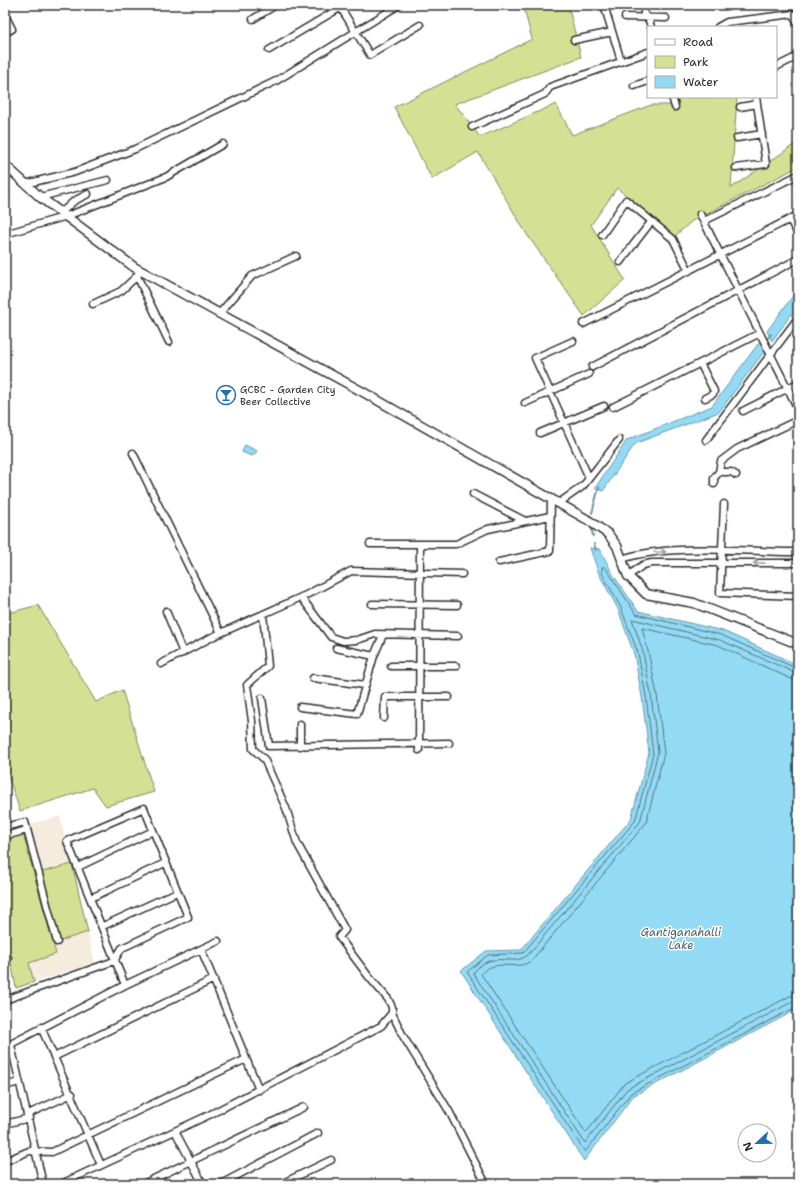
<svg xmlns="http://www.w3.org/2000/svg" width="803" height="1189" font-family="'Shantell Sans',sans-serif">
<style>
.built{fill:#f5ecde}
.green{fill:#d4e093;stroke:#80865f}
.water{fill:#93dbf5;stroke:#6995a4}
.lines{fill:none;stroke-linecap:round;stroke-linejoin:round}
.shore{stroke:#55717c;stroke-width:1}
.stream{stroke:#6995a4;stroke-width:2}
.minor-casing{stroke:#2b2b2b;stroke-width:9}
.tertiary-casing{stroke:#2b2b2b;stroke-width:11}
.minor{stroke:#fff;stroke-width:6}
.tertiary{stroke:#fff;stroke-width:8}
.oneway{stroke:#a0a0a0}
.labels{text-anchor:middle;stroke-width:3;stroke-linejoin:round;paint-order:stroke}
.poi-label{font-size:10px;fill:#2b2b2b;stroke:#fff;text-anchor:start}
.water-label{font-size:11px;font-style:italic;fill:#4a6068;stroke:#fff}
</style>
<rect width="100%" height="100%" fill="#fff"/>
<filter id="ink" filterUnits="userSpaceOnUse"><feTurbulence type="fractalNoise" baseFrequency=".025" numOctaves="2"/><feDisplacementMap in="SourceGraphic" scale="8" xChannelSelector="R" yChannelSelector="G"/><feConvolveMatrix kernelMatrix="1 2 1 2 8 2 1 2 1" color-interpolation-filters="sRGB"/></filter>
<g filter="url(#ink)">
<path class="built" d="M 60,816 L 95,963 L 16,988 L 5,932 L 5,831 Z"/>
<path class="green" d="M 523,5 L 568,5 L 581,57 L 455,104 L 480,137 L 556,104 L 572,135 L 651,105 L 679,105 L 677,97 L 737,97 L 731,188 L 798,142 L 798,167 L 692,221 L 675,236 L 617,188 L 591,225 L 625,280 L 584,316 L 526,233 L 478,152 L 432,179 L 394,107 L 532,39 Z
M 38,605 L 96,702 L 122,690 L 154,792 L 106,806 L 93,788 L 20,811 L 5,767 L 5,614 Z
M 23,834 L 56,954 L 29,963 L 34,982 L 16,988 L 5,932 L 5,839 Z
M 72,864 L 88,932 L 60,941 L 42,872 Z"/>
<path class="water" d="M 798,289 L 798,305 L 772,341 L 767,331 Z
M 761,340 L 766,349 L 719,412 L 639,442 L 635,444 L 603,491 L 595,488 L 627,440 L 712,406 Z
M 245,445 L 257,451 L 254,455 L 251,456 L 242,452 Z
M 590,548 L 600,549 L 612,573 L 638,611 L 723,631 L 798,665 L 798,1009 L 633,1096 L 584,1161 L 461,971 L 486,951 L 521,950 L 631,819 L 649,753 L 642,697 L 634,654 L 618,609 L 599,574 Z"/>
<g class="lines">
<path class="shore" d="M 798,669 L 721,635 L 636,614 L 605,567 L 602,567 L 602,573 L 621,608 L 638,653 L 646,696 L 653,754 L 635,821 L 523,953 L 488,955 L 467,972 L 585,1152 L 631,1093 L 798,1006
M 798,674 L 720,640 L 632,619 L 643,652 L 651,695 L 658,752 L 640,822 L 527,956 C 509,967 492,949 473,973 L 585,1143 L 627,1089 L 792,1002 L 798,1001
M 798,680 L 791,679 L 718,645 L 642,628 L 648,651 L 657,695 L 664,753 L 646,823 L 531,961 C 515,972 495,957 481,974 L 586,1133 L 625,1083 L 790,996 L 798,995"/>
<path class="stream" d="M 765,342 L 771,334
M 592,513 L 599,487
M 591,526 L 593,536
M 594,544 L 596,550"/>
<g class="minor-casing">
<path id="minor" d="M 339,5 L 370,55 L 420,25
M 604,5 L 621,61
M 5,15 L 12,29 L 5,33
M 625,17 L 666,18
M 644,17 L 644,5
M 648,17 L 651,27
M 253,19 L 276,5
M 718,27 L 727,22 L 793,14 L 798,25
M 574,40 L 612,32
M 269,50 L 345,5
M 776,67 L 798,56
M 634,86 L 648,81
M 672,97 L 675,107
M 740,107 L 757,104
M 472,127 L 545,94 L 550,87 L 648,52
M 737,138 L 762,134
M 736,168 L 766,164 L 756,97
M 25,184 L 75,172 L 135,149 L 276,81 L 399,5
M 40,197 L 108,180
M 62,212 L 74,201 L 88,194
M 700,214 L 798,409
M 790,220 L 798,234
M 704,221 L 798,175
M 5,234 L 67,216 L 166,177 L 223,144
M 602,235 L 626,200 L 673,239 L 689,271
M 620,262 L 651,222
M 140,271 L 137,276 L 169,342
M 93,304 L 121,291 L 137,276
M 219,314 L 252,276 L 296,256
M 583,324 L 798,215
M 573,341 L 535,358 L 589,478
M 700,363 L 714,391 L 713,394 L 705,398
M 592,367 L 798,259
M 525,403 L 589,374
M 613,407 L 760,333
M 743,411 L 798,383
M 540,433 L 604,406
M 706,440 L 798,318
M 133,453 L 221,633
M 719,472 L 731,472 L 736,475
M 714,484 L 714,478 L 719,472 L 721,461 L 737,449 L 798,420
M 473,494 L 525,521
M 559,503 L 583,486 L 619,440
M 724,504 L 720,593 L 798,596
M 370,544 L 456,544 L 488,529 L 550,516
M 622,559 C 669,543 747,552 798,552
M 499,562 L 550,551 L 551,499
M 628,576 L 643,565 L 652,563 L 798,563
M 301,597 L 331,637 L 343,641 L 357,640 L 375,634 L 458,636
M 372,604 L 457,605
M 166,611 L 183,653
M 263,614 L 268,666 L 247,685 L 252,721 L 253,749 L 264,759 L 286,808 L 297,843 L 345,930 L 339,937 L 369,977 L 388,999 L 392,1007 L 392,1013 L 403,1036 L 449,1111 L 486,1184
M 336,648 L 374,656
M 161,664 L 212,637 L 308,594 L 351,571 L 462,574
M 391,666 L 456,666
M 313,678 L 365,685
M 262,698 L 269,746 L 449,743
M 300,707 L 357,714 L 374,656 L 383,635
M 384,718 L 385,697 L 449,697
M 300,724 L 300,746
M 419,750 L 420,544
M 5,827 L 25,822 L 57,942
M 5,836 L 27,830
M 78,867 L 153,831
M 91,898 L 165,863
M 103,926 L 177,892
M 201,949 L 259,1090
M 5,958 L 8,958
M 5,1000 L 114,961 L 122,948 L 188,917 L 144,808 L 67,841 L 125,985
M 41,1027 L 101,1165
M 11,1045 L 43,1184
M 5,1047 L 125,985 L 218,941
M 54,1057 L 214,979
M 5,1086 L 19,1082
M 28,1114 L 72,1094
M 5,1124 L 29,1118
M 175,1131 L 203,1184
M 8,1160 L 29,1151 L 52,1152 L 246,1059
M 61,1184 L 209,1115 L 381,1026 L 392,1013
M 143,1184 L 304,1107
M 221,1184 L 318,1133
M 281,1184 L 331,1160
M 475,1184 L 483,1179"/>
</g>
<g class="tertiary-casing">
<path id="tertiary" d="M 5,165 L 40,197 L 134,267 L 363,392 L 588,520 L 608,534 L 617,546 L 628,576 L 646,594 L 694,603 L 798,644"/>
</g>
<use href="#minor" class="minor"/>
<use href="#tertiary" class="tertiary"/>
</g>
<defs><path id="oneway-shaft" d="M-6 0H5M1.5-3L5.5 0L1.5 3" fill="none" stroke-width="1.6" stroke-linecap="round" stroke-linejoin="round"/></defs>
<g class="oneway">
<use href="#oneway-shaft" transform="translate(660 552) rotate(-3)"/>
<use href="#oneway-shaft" transform="translate(759 563) rotate(-179)"/>
</g>
</g>
<defs>
<g id="bar-ring" transform="scale(1)"><circle r="9.5" fill="#fff" stroke="#1f6fb2" stroke-width="1.5"/><path d="M-6-5H6L.8 .8V4.5H3.5V6h-7V4.5H-.8V.8Z" fill="#1f6fb2"/></g>
</defs>
<g fill-rule="evenodd">
<use href="#bar-ring" x="226" y="395"/>
</g>
<g class="labels">
<g class="poi-label">
<text x="240" y="393">GCBC - Garden City<tspan x="240" dy="12">Beer Collective</tspan></text>
</g>
<g class="water-label">
<text x="681" y="936">Gantiganahalli<tspan x="681" dy="13">Lake</tspan></text>
</g>
</g>
<rect width="803" height="1189" fill="none" stroke="#fff" stroke-width="20"/>
<rect x="10" y="10" width="783" height="1169" fill="none" stroke="#2b2b2b" stroke-width="1.5" filter="url(#ink)"/>
<rect x="647" y="26" width="130" height="72" fill="#ffffff" stroke="#aaaaaa"/>
<rect x="655" y="39" width="20" height="6" fill="#ffffff" stroke="#aaaaaa"/>
<text x="683" y="46" font-size="12" fill="#2b2b2b">Road</text>
<rect x="655" y="56" width="20" height="12" fill="#d4e093" stroke="#aaaaaa"/>
<text x="683" y="66" font-size="12" fill="#2b2b2b">Park</text>
<rect x="655" y="76" width="20" height="12" fill="#93dbf5" stroke="#aaaaaa"/>
<text x="683" y="86" font-size="12" fill="#2b2b2b">Water</text>
<g transform="translate(757 1143) rotate(248)"><circle r="19" fill="#ffffff" stroke="#aaaaaa"/>
<path d="M0-3L7 15L0 10L-7 15Z" fill="#1f6fb2"/>
<text y="-6" font-size="11" font-weight="bold" text-anchor="middle" fill="#2b2b2b">N</text>
</g>
</svg>
